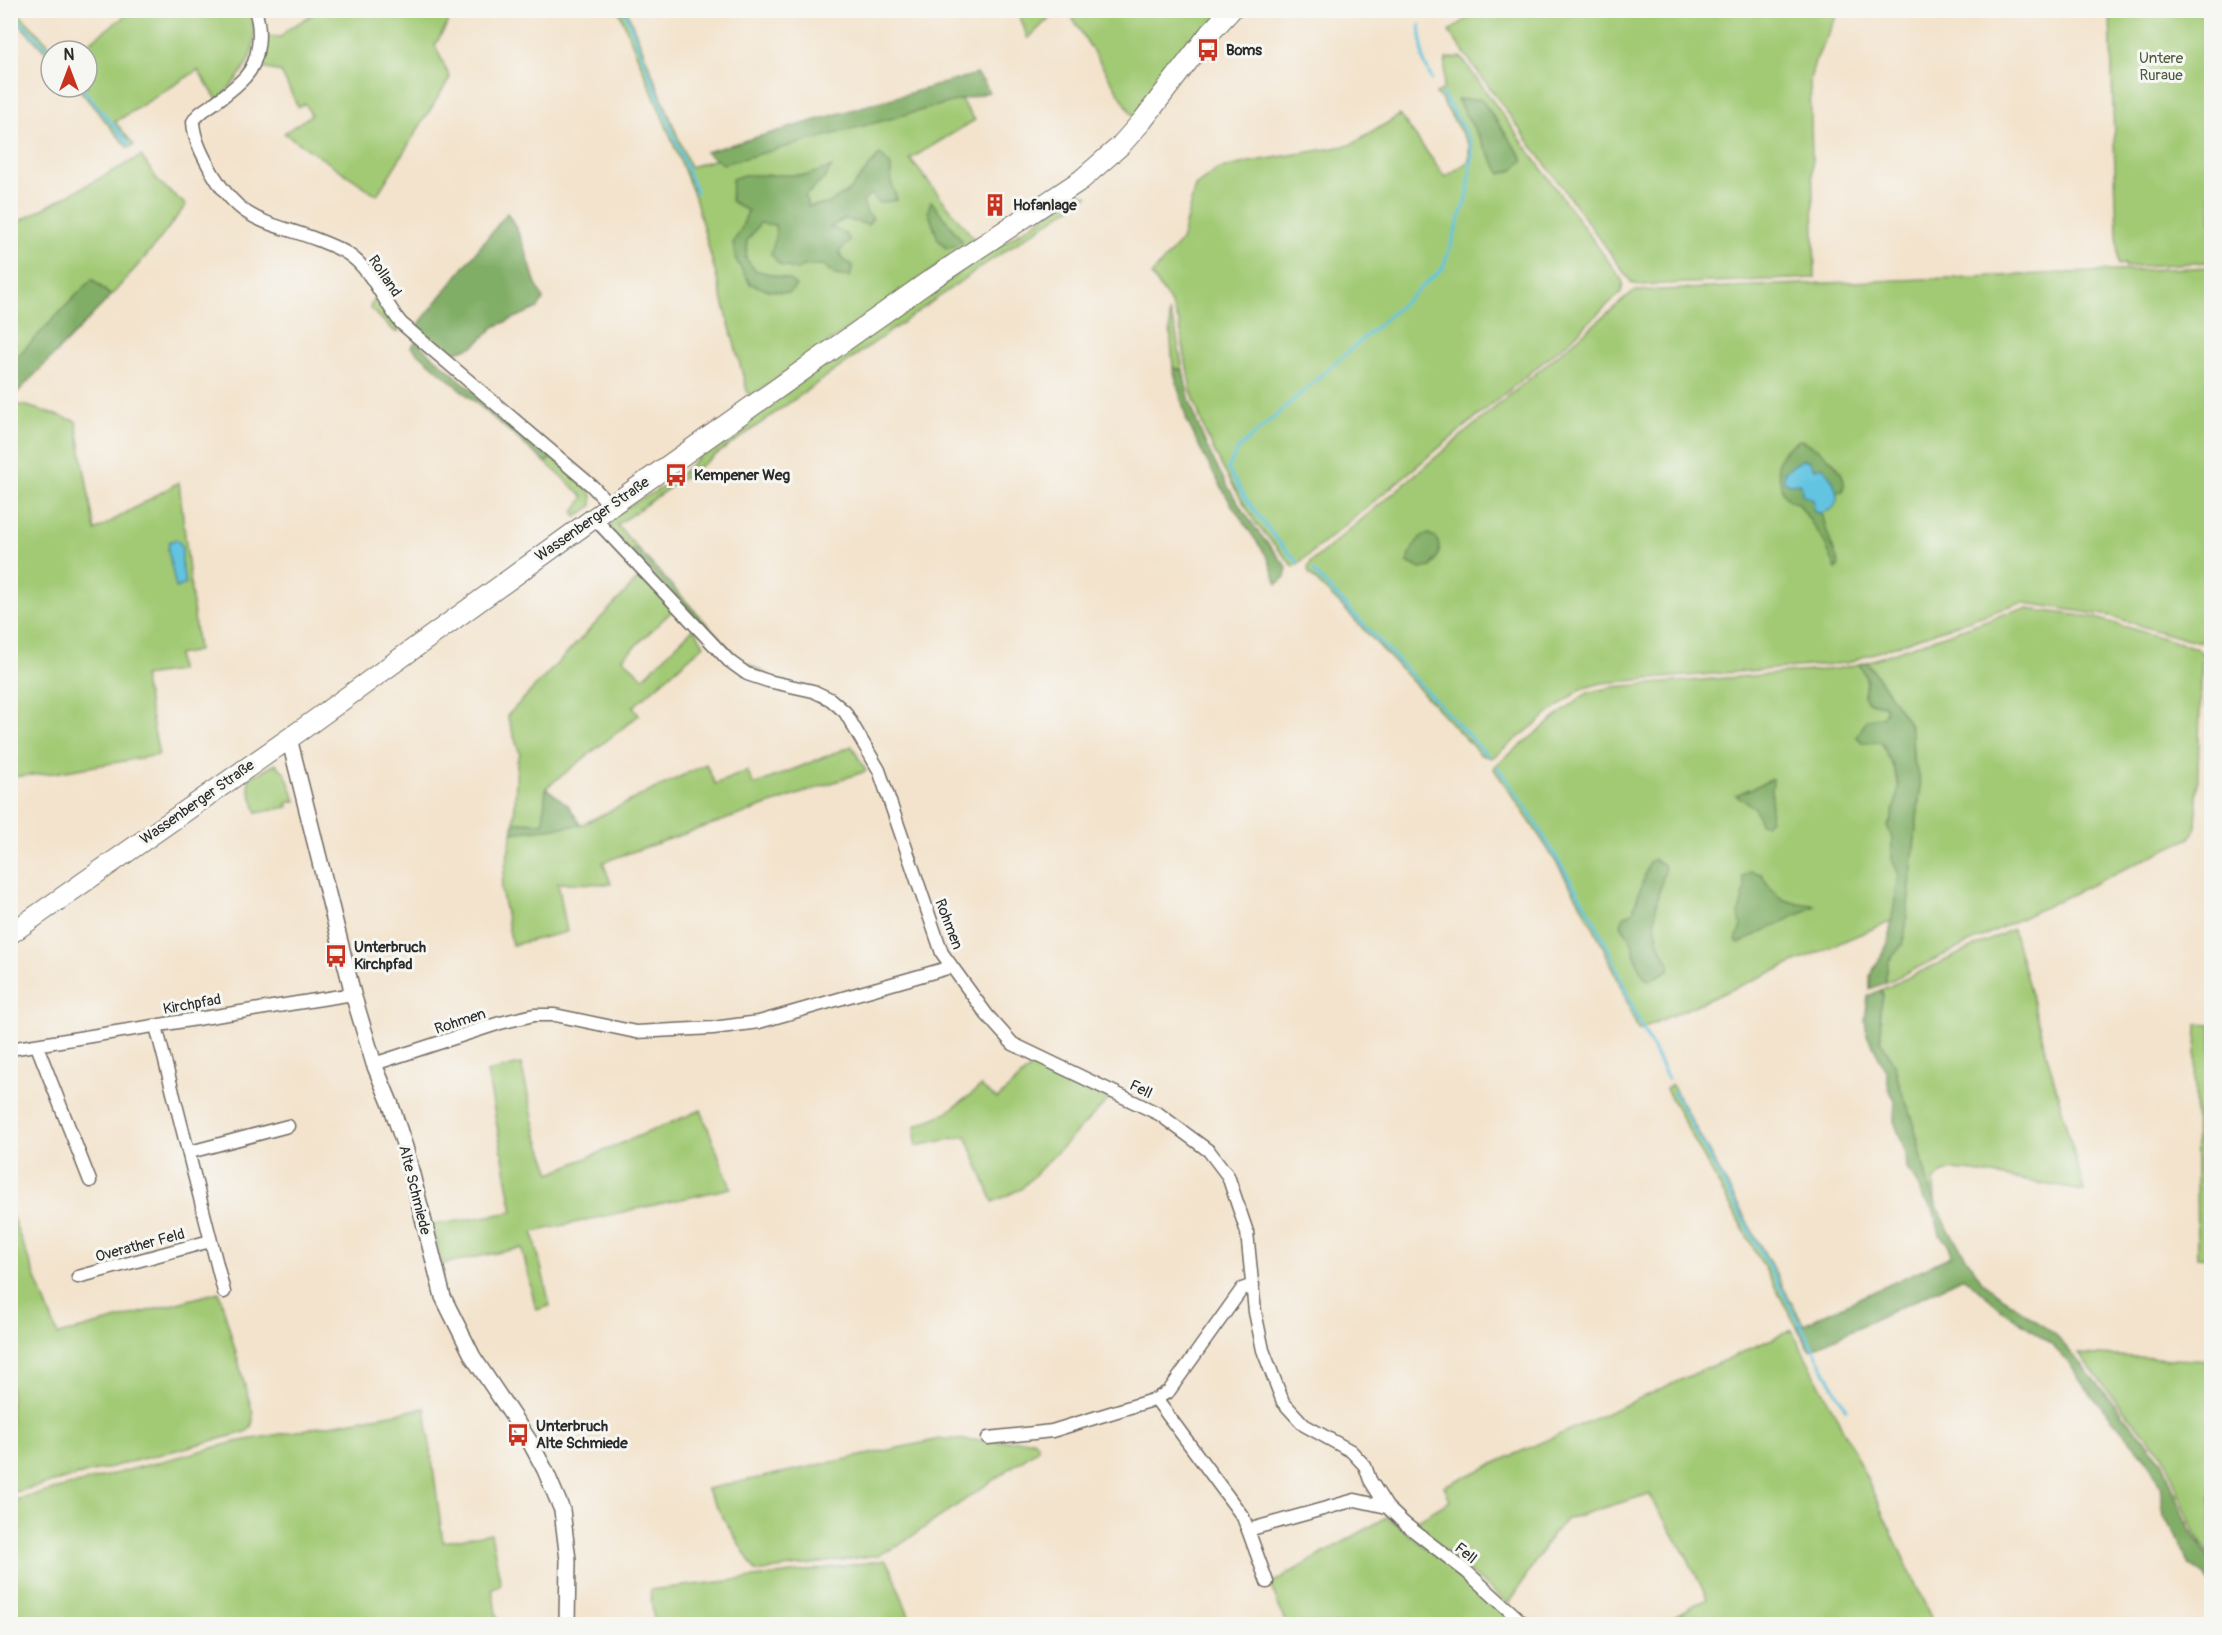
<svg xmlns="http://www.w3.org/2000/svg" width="2222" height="1635" font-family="Pangolin,sans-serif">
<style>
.green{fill:#a2ca75;stroke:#667a50;stroke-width:1.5}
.forest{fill:#81ae66;stroke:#566c48;stroke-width:1.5}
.water{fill:#63c4e1;stroke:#477886;stroke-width:1.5}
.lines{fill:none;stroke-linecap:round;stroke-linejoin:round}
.stream{stroke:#63c4e1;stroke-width:3}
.minor-casing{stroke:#716b63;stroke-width:15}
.tertiary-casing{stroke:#716b63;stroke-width:18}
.primary-casing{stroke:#716b63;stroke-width:22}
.minor{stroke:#fff;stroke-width:12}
.tertiary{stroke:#fff;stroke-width:15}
.primary{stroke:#fff;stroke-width:20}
.labels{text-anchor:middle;stroke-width:6;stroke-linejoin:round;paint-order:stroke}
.poi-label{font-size:15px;font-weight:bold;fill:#2b2b2b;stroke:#f6f6f2;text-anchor:start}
.park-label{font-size:15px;fill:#4f5b41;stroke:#f6f6f2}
.street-label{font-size:15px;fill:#2b2b2b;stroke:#f6f6f2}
</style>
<rect width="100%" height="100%" fill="#f6f6f2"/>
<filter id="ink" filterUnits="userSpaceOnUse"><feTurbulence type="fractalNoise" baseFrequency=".0167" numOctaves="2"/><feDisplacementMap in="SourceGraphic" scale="12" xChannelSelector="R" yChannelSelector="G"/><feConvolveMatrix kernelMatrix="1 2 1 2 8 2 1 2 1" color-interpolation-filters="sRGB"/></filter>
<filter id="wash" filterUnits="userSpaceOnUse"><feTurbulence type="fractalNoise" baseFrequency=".008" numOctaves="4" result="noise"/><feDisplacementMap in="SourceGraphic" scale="24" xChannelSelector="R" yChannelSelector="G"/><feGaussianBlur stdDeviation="1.35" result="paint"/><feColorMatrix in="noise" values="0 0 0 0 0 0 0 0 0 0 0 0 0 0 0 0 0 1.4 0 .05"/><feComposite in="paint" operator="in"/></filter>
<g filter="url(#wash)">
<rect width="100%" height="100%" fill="#f3e3cc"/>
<path class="green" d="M 11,10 L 16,11 L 55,51 L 51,51 L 51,58 L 11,15 Z
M 1478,10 L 1839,11 L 1815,62 L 1810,79 L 1815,278 L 1639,285 L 1632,283 L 1449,32 Z
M 132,11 L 249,11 C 265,50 242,73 218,101 L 198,70 L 115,122 L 134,145 L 128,148 L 77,87 L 87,87 L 87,51 L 77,51 Z
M 318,11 L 455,11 L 435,45 L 450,78 L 377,195 L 284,133 L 311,115 L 305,103 L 298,107 L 281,72 L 258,67 L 263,56 L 265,36 L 281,37 L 287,30 Z
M 619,11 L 627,11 L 690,167 L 953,89 L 975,120 L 910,159 L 975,240 L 749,398 L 695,197 Z
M 1018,11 L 1056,11 L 1028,39 Z
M 1068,11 L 1224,11 L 1136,121 Z
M 2110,11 L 2211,11 L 2211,262 L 2125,267 L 2125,264 L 2118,265 Z
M 1461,57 L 1622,280 L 1623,283 L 1621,292 L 1570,340 L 1294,567 L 1257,525 L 1223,469 L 1205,432 L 1191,390 L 1179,322 L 1169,300 L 1151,275 L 1181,241 L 1195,186 L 1217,170 L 1249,162 L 1351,145 L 1400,115 L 1445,177 L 1469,161 L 1469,145 L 1441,99 L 1436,94 L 1443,89 L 1446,59 Z
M 141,156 L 159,182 L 186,205 L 153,248 L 111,296 L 93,279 L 11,363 L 11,226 Z
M 1080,193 L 1088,196 L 988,262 L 617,525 L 638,549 L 631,551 L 611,529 L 612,518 C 628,503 648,497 666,485 C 682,475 693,463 705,449 L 899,312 Z
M 2211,267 L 2212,430 L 2203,640 L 2201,642 L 2167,634 L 2111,616 L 2025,603 L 2016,604 L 1846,663 L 1602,683 L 1581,689 L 1492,758 L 1481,755 L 1339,603 L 1309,574 L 1308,568 L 1311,562 L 1634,291 Z
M 377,299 L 379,300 L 400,328 L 398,332 L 395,332 L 370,308 L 372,303 Z
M 1169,312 L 1175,328 L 1183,370 L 1173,368 Z
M 11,404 L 27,406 L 76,421 L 95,531 L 179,482 L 198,651 L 178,655 L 179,671 L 143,676 L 159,755 L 55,773 L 11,777 Z
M 552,458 L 583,484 L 592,495 L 592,506 L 576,517 L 574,512 L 584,497 L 545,462 Z
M 2211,568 L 2212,706 L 2206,706 Z
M 639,578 L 674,609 L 623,658 L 643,678 L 694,628 L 704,645 L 633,707 L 639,715 L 546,788 L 543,823 L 514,822 L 517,761 L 520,754 L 507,716 Z
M 2027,609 L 2093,617 L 2196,648 L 2202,653 L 2196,830 L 2190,838 L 1885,983 L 1888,962 L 1905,933 L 1920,790 L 1919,776 L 1913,760 L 1912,732 L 1907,720 L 1867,662 L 2013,611 Z
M 1859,664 C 1866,676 1869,681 1864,694 L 1869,702 L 1884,705 L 1886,712 L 1882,717 L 1867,720 L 1873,742 L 1881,742 C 1885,747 1885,751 1888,755 C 1896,767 1899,779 1900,793 L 1888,827 L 1892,838 L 1892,859 L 1899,874 L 1893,920 L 1638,1030 C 1624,993 1609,956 1590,921 C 1562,868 1528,818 1494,769 L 1496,765 L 1581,697 L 1590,692 L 1613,687 L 1836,669 Z
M 852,746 L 866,771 L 603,862 L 611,884 L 558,883 L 567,932 L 512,945 L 501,889 L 512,833 L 581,825 L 706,764 L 715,784 L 747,771 L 754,785 Z
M 276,764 L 285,773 L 296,801 L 287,803 L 288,807 L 257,813 L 249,789 L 249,778 Z
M 2013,929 L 2084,1191 L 1975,1172 L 1952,1170 L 1941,1174 L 1934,1182 L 1935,1201 L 1929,1188 L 1912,1117 L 1900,1088 L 1895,1066 L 1881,1041 L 1880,1010 L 1883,996 L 1881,990 Z
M 2197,1024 L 2211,1025 L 2211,1258 L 2197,1257 L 2195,1082 Z
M 521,1064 L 537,1135 L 551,1173 L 701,1110 L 731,1188 L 533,1232 L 550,1306 L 536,1310 L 522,1248 L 442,1264 L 432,1225 L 513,1212 L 487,1072 Z
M 1035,1064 L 1093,1088 L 1110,1098 L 1021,1189 L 993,1202 L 966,1136 L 916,1146 L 915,1126 L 946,1113 L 981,1087 L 997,1099 Z
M 1672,1085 L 1799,1316 L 1803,1324 L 1797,1327 L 1666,1089 Z
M 10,1211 L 58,1335 L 219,1292 L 253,1414 C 253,1422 253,1427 246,1432 L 11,1493 Z
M 1792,1330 L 1853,1449 L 1934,1624 L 1660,1624 L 1707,1598 L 1688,1559 L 1649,1494 L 1567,1519 L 1551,1536 L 1509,1604 L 1411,1524 L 1450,1501 L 1444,1486 Z
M 2079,1354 L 2211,1361 L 2211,1557 L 2194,1532 L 2164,1456 L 2119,1405 Z
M 425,1408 L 443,1542 L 491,1533 L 501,1585 L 492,1588 L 497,1619 L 480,1622 L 480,1624 L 11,1624 L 11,1501 L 235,1442 Z
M 940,1439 L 1004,1441 L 1033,1440 L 1038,1445 L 1038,1449 L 898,1546 L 878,1555 L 756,1572 L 706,1489 Z
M 1387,1517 L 1490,1598 L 1518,1624 L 1286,1624 L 1270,1584 Z
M 885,1560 L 891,1568 L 912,1624 L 639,1624 L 654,1621 L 650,1590 L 762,1577 Z"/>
<path class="forest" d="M 976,74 L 984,82 L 989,92 L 723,164 L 705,152 Z
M 1481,99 L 1524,160 L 1513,170 L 1501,174 L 1457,100 Z
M 880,154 L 891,166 L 891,181 L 897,200 L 879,203 L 871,194 L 863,202 L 867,213 L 873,218 L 868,225 L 845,219 L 830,227 L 846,234 L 850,241 L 839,252 L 843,260 L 853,265 L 850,277 L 835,275 L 823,265 L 802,266 L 797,270 L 780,265 L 771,254 L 776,236 L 775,225 L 760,223 L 747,241 L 746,259 L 755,270 L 790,280 L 796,286 L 789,293 L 768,290 L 750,284 L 736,260 L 733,243 L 741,229 L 748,211 L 731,201 L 732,179 L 743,175 L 807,175 L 832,167 L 824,179 L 805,196 L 808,206 L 828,204 L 850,190 Z
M 931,201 L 963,242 L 947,249 L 938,239 L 928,211 Z
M 507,213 C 521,233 527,255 534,278 C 536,286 541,292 543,300 L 538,308 L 494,327 L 474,346 L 447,355 L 415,329 Z
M 92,279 L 111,296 L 13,397 L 11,397 L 11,363 Z
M 416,342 L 552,458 L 545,462 L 411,347 Z
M 1173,368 L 1183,370 C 1192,426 1220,479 1253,525 C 1263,540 1277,553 1287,568 L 1285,577 L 1277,584 L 1268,558 L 1230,502 L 1204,456 L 1187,421 Z
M 1800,440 C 1817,445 1851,471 1843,491 L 1836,492 L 1830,476 L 1814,469 L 1810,461 L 1799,462 L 1784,472 L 1794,482 L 1799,483 L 1812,499 L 1816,512 L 1822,513 L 1826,529 L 1839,565 L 1836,569 L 1825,543 L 1798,503 C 1777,500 1782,480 1777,465 C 1782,452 1787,446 1800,440 Z
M 1428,534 L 1436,537 C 1442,550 1439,556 1431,567 L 1420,569 L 1407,562 C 1411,551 1416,537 1428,534 Z
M 638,549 L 739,659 L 777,680 L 738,664 L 631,551 Z
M 1867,662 L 1907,720 L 1912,732 L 1913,760 L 1919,776 L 1920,790 L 1905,933 L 1902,945 L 1888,962 L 1885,983 L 1870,989 L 1870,976 L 1888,943 L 1899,875 L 1892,859 L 1892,838 L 1888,828 C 1898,797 1905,785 1887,755 C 1885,750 1885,747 1881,742 L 1863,743 L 1857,737 L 1867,719 L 1882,717 L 1886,712 L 1884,705 L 1869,702 L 1864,698 L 1867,678 L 1859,664 Z
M 1773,779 L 1770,819 L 1765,824 L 1760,823 L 1755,808 L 1736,795 Z
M 546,788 L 568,805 L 581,825 L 512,833 L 514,822 L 543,823 Z
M 1654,859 L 1664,865 L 1665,869 C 1655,908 1647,928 1670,965 L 1669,970 L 1651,980 L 1646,979 C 1634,963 1637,957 1631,941 C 1629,934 1623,931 1621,924 L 1624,917 L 1633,911 L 1649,862 Z
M 1751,871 L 1761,874 C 1767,883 1774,896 1785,900 C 1793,904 1805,903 1815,906 L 1739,943 L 1736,940 L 1741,926 L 1739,914 L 1745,888 L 1742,877 Z
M 1881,990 L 1883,996 L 1880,1010 L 1881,1041 L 1895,1066 L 1900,1088 L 1912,1117 L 1929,1188 L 1948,1229 L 1982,1282 L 2057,1336 L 2162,1461 L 2190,1530 L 2211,1561 L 2211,1585 L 2205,1576 L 2188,1564 L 2180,1542 L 2164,1516 L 2160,1485 L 2148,1461 L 2088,1391 L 2069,1363 L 2048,1341 L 2002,1310 L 1964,1277 L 1810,1350 L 1797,1327 L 1951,1256 L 1949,1245 L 1940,1235 L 1933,1208 L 1923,1199 L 1916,1180 L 1907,1169 L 1906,1154 L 1894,1121 L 1895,1101 L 1889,1089 L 1886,1071 L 1867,1035 L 1865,1020 L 1868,996 Z"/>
<path class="water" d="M 1803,459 L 1810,461 L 1814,469 L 1822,466 C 1837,481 1849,513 1816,513 L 1813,509 L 1814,503 L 1812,499 C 1796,494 1805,494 1800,483 L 1789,484 L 1784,481 L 1784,472 Z
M 176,539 C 185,546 181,553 182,563 C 182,570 184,577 186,584 L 176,588 L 168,550 L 169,542 Z"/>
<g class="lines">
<path class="stream" d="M 624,10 L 696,192
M 10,12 L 51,52
M 1420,25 L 1423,59 L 1432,80
M 81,87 L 130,145
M 1298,562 C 1269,534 1248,504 1228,469 L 1238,449 L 1443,268 L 1468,194 L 1472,152 L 1470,140 L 1442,94
M 1313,571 L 1487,755
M 1498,768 L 1527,809 L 1592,916 L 1612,957 L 1635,1013 L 1668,1079
M 1674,1092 L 1846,1409"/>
</g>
</g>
<g filter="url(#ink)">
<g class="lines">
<g class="minor-casing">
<path id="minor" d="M 255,10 C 262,30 260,61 245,77 C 237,86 226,94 217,101 C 208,108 198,112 193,122 C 194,140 204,158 213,174 C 243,225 269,221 318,240 C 328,244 339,248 348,254 C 373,271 382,300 401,323 L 592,486 L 611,506
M 594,518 L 729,661 L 747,674 L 768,681 L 813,691 L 830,699 L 845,712 L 879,770 L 942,953 L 987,1015 L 1013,1044 L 1159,1114 L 1209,1151 L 1228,1176 L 1247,1232 L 1255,1312 L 1263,1350 L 1283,1402 L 1304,1425 L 1351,1451 L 1365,1466 L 1370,1480 L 1387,1507 L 1405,1524 L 1467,1572 L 1524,1624
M 156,1026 L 224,1292
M 37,1046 L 90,1181
M 10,1049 L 353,994
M 374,1064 L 500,1023 L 534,1015 L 555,1015 L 636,1032 L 713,1028 L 759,1022 L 951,967
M 190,1152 L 288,1126
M 78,1277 L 210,1241
M 1253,1285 L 1242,1289 L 1169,1391 L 1156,1399 L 1243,1517 L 1248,1530 L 1355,1500 L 1387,1507
M 988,1438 L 1052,1431 L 1156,1399
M 1248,1530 L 1267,1582"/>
</g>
<g class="tertiary-casing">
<path id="tertiary" d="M 289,738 L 353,994 L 374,1064 L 391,1105 L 405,1147 L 443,1297 L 473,1357 L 530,1442 L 545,1470 L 562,1510 L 568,1560 L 567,1624"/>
</g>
<g class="primary-casing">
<path id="primary" d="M 10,934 L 304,728 L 594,518 L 932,279 L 1081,180 L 1120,146 L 1143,120 L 1209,34 L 1231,10"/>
</g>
<use href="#minor" class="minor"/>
<use href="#tertiary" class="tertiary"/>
<use href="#primary" class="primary"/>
</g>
</g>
<defs>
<g id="bus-bare" transform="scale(1.8)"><path d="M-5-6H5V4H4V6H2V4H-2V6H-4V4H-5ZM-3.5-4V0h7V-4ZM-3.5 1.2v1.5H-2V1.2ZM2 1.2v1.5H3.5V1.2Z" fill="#c8321e" stroke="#f6f6f2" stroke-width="2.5" paint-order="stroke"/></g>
<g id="building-bare" transform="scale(1.8)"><path d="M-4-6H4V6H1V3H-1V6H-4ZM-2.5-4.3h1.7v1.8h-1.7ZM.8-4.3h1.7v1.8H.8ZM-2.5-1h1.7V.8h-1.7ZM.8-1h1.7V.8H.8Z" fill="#c8321e" stroke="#f6f6f2" stroke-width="2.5" paint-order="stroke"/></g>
</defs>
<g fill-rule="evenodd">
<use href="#bus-bare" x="1208" y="50"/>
<use href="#building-bare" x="995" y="205"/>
<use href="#bus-bare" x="676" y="475"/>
<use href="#bus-bare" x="336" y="956"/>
<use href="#bus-bare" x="518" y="1435"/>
</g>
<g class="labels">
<g class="poi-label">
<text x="1226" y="55">Boms</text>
<text x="1013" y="210">Hofanlage</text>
<text x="694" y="480">Kempener Weg</text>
<text x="354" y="952">Unterbruch<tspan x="354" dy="17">Kirchpfad</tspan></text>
<text x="536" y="1431">Unterbruch<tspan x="536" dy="17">Alte Schmiede</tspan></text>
</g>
<g class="park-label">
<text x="2161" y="63">Untere<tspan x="2161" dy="17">Ruraue</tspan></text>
</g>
<g class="street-label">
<text transform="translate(385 276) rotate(56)" y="5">Rolland</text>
<text transform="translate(592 519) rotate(-35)" y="5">Wassenberger Straße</text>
<text transform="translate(197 802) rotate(-35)" y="5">Wassenberger Straße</text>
<text transform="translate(949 924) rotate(69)" y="5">Rohmen</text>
<text transform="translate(192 1004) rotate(-10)" y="5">Kirchpfad</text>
<text transform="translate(460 1021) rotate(-18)" y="5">Rohmen</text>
<text transform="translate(1141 1089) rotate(26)" y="5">Fell</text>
<text transform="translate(415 1190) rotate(76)" y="5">Alte Schmiede</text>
<text transform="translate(140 1245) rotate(-15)" y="5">Overather Feld</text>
<text transform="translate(1466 1553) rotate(39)" y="5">Fell</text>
</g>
</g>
<rect width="2222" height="1635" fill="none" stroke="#f6f6f2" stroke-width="36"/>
<g transform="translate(69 69)"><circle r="28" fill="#f6f6f2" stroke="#a5a5a2" stroke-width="1.5"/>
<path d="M0-4.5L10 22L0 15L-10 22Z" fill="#c8321e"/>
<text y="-9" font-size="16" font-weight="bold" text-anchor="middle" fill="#2b2b2b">N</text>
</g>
</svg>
